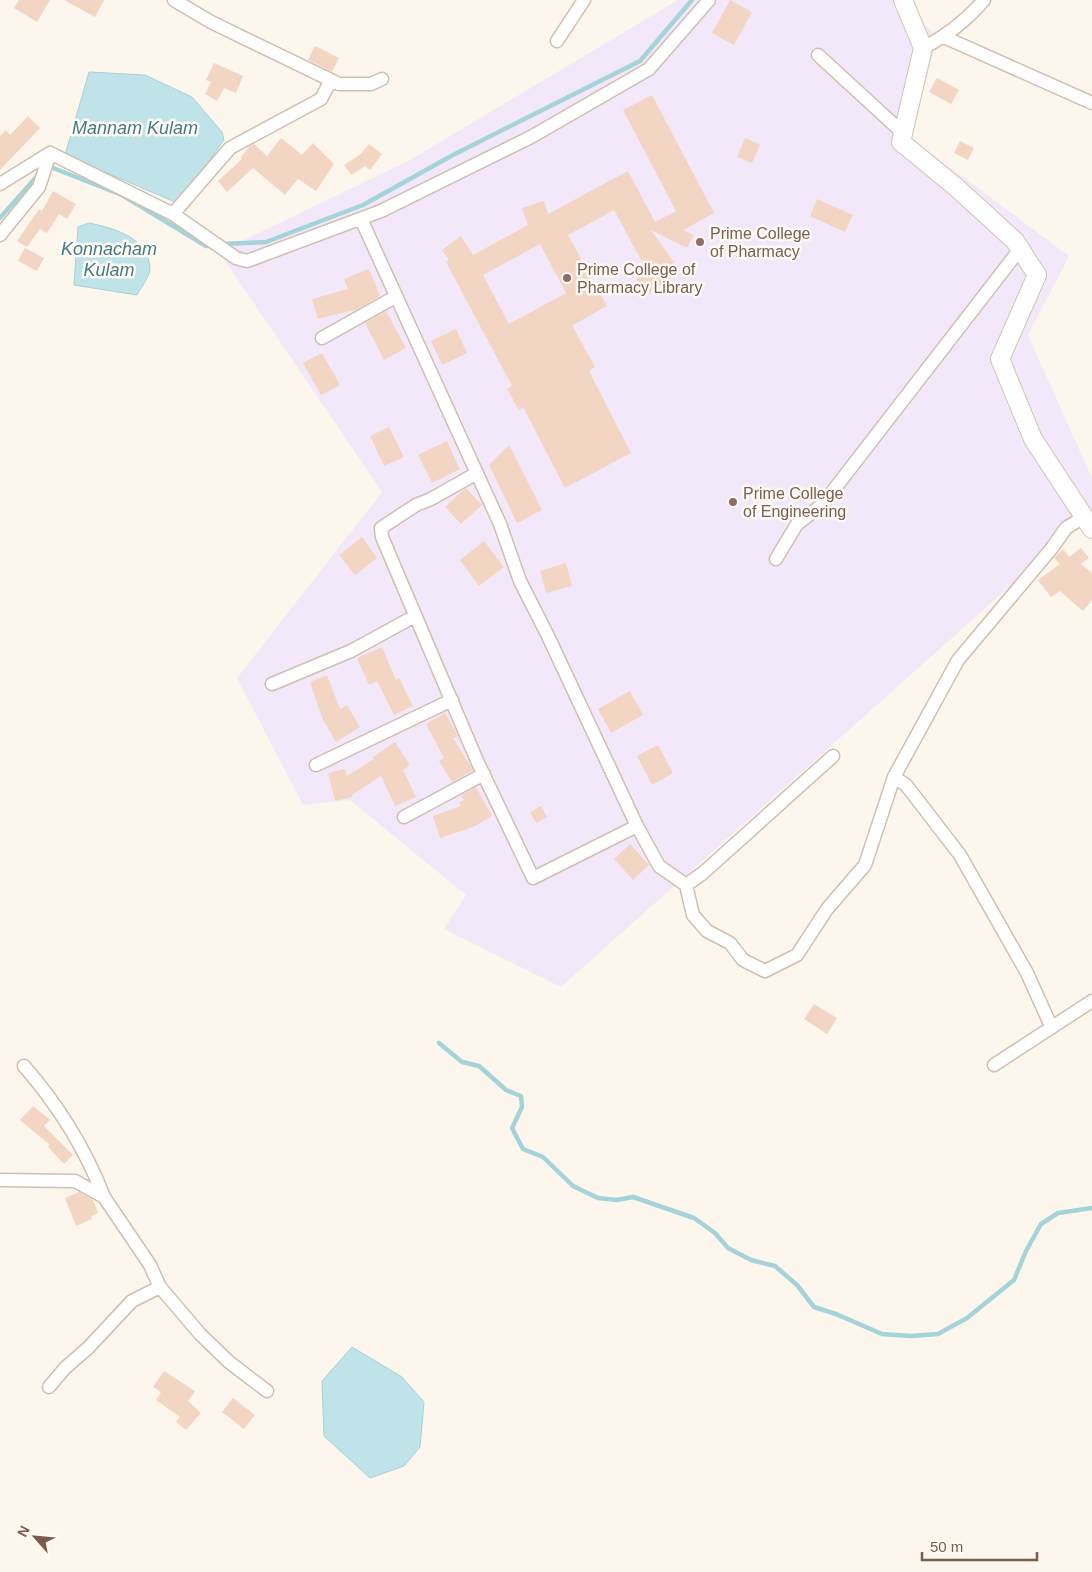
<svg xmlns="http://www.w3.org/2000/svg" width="1092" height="1572" font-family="Helvetica,sans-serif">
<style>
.education{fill:#f3e8fa}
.water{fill:#bfe3e8;stroke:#a5d3da}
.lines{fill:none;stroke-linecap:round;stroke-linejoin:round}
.stream{stroke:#a5d3da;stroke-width:4.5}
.building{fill:#f3d5c3;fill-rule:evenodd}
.street-casing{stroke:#d1beb0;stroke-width:15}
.secondary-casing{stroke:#d6c0b0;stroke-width:20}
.street{stroke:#fff;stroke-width:12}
.secondary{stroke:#fff;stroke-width:18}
.education-dot{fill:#8d6e63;stroke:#fffaf3;stroke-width:2}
.labels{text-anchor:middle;stroke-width:5;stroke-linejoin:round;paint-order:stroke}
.education-label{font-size:16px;fill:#785e54;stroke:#fffaf3;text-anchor:start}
.water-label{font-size:18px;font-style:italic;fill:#437c86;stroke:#fffaf3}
</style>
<rect width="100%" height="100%" fill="#fdf6ec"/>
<path class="education" d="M 678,0 L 905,0 L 937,38 L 911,138 L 1069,256 L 1028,335 L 1092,478 L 1092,513 L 561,987 L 444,929 L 466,895 L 350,800 L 303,805 L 237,678 L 382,492 L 219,252 L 410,160 Z"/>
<path class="water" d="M 89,72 L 145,75 L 192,97 L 222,132 L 224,140 L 202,171 L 175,202 L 65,155 Z
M 89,223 C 114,228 150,238 150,270 C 149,277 141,288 137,295 L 74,285 L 78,227 Z
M 352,1347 L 402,1377 L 424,1402 L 420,1447 L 404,1466 L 370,1478 L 324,1436 L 322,1381 Z"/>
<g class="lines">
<path class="stream" d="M 48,166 L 122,195 L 206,246 L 213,245
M 0,218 L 39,174
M 223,244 L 266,242 L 363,205 L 453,155 L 640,61 L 692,0
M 439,1043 L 462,1062 L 479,1066 L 506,1090 L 521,1096 L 522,1107 L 512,1128 L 523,1149 L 543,1157 L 573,1186 L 598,1198 L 617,1200 L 633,1197 L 694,1218 L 715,1233 L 728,1248 L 751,1260 L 775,1266 L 797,1285 L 814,1307 L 836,1314 L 882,1334 L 911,1336 L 938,1334 L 967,1318 L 1014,1280 L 1026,1251 L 1041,1224 L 1058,1213 L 1092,1208"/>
</g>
<path class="building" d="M 19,0 L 50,0 L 37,22 L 14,8 Z
M 64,0 L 104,0 L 95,17 Z
M 730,0 L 752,12 L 734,45 L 712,33 Z
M 315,46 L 339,58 L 332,72 L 308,60 Z
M 214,63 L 243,76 L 236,93 L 224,88 L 217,101 L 205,94 L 211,82 L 206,80 Z
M 937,78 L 959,90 L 951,104 L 929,92 Z
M 652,95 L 714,213 L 683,230 L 694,235 L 687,248 L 651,230 L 680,271 L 647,294 L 636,279 L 647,271 L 614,210 L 568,235 L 607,306 L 573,325 L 573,327 L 595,367 L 589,371 L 631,453 L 565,488 L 523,407 L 519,410 L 507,389 L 512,386 L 446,262 L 449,260 L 442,250 L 461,236 L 473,255 L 528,225 L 522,208 L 544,201 L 548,214 L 628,171 L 655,222 L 676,211 L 623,110 ZM 540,244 L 566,293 L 509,324 L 483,275 Z
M 28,116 L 40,128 L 0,170 L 0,136 L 6,130 L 10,135 Z
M 281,138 L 302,155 L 313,143 L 334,164 L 316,191 L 298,179 L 285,195 L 253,168 L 227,192 L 218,181 L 242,159 L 241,157 L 250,146 L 254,144 L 267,156 Z
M 745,138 L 760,145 L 752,163 L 737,157 Z
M 960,141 L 974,148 L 968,160 L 954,153 Z
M 369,144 L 382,154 L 370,170 L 365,166 L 351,175 L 344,165 L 360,155 Z
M 53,191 L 76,204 L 67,219 L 59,214 L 47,233 L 40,229 L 27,247 L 17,241 L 39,209 L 42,211 Z
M 817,199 L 853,215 L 845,232 L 810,216 Z
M 25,248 L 44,258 L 37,271 L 18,261 Z
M 369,269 L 380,296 L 358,309 L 318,319 L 312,299 L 348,289 L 344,279 Z
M 386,311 L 406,348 L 384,360 L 365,323 Z
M 456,329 L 467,353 L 442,365 L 431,341 Z
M 322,353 L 340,385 L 321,395 L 303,363 Z
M 389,427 L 404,457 L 384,466 L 370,436 Z
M 447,441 L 460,469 L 432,483 L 418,455 Z
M 509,445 L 542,510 L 517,523 L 489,465 Z
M 466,488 L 482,505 L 461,524 L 445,507 Z
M 362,537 L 377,558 L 355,575 L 339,555 Z
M 484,541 L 504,567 L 479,586 L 460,560 Z
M 1081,548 L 1089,558 L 1081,564 L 1092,573 L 1092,600 L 1083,611 L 1060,591 L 1051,597 L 1038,580 L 1060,564 L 1054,558 L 1063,549 L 1069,557 Z
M 566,563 L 572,586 L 546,593 L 540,571 Z
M 382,647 L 396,680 L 399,678 L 413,706 L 394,715 L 377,681 L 369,685 L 357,658 Z
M 327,675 L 340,709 L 347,705 L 360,727 L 336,742 L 323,720 L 310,682 Z
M 630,691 L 643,715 L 611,733 L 598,709 Z
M 445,713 L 458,736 L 453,738 L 473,770 L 452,782 L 439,761 L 444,758 L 426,724 Z
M 395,742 L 410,765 L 403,770 L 416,797 L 395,806 L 381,776 L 352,795 L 352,797 L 335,801 L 328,773 L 345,769 L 347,776 L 374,759 L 373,757 Z
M 658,745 L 673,773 L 652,785 L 637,756 Z
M 476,787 L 492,816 L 473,827 L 440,838 L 433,816 L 461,806 L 459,802 L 464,800 L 461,796 Z
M 541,806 L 547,817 L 536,823 L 530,812 Z
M 630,844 L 649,865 L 633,880 L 614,859 Z
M 814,1004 L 837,1018 L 827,1034 L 804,1019 Z
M 33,1106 L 50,1120 L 44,1126 L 73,1155 L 64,1164 L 48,1147 L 50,1145 L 20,1120 Z
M 79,1192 L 93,1200 L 98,1213 L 91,1216 L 92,1219 L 76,1226 L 65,1198 Z
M 164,1371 L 195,1391 L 188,1401 L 201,1413 L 186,1430 L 176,1422 L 180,1417 L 156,1400 L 161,1392 L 153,1387 Z
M 233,1398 L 255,1415 L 244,1429 L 222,1412 Z"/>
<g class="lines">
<g class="street-casing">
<path id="street" d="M 174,0 L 211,22 L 339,84 L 371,84 L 382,79
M 944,37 L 1092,103
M 557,41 L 584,0
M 923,48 C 948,35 966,21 984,0
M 818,55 L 903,133
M 50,153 L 173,214 L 236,258 L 247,261 L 381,211 L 531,137 L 649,69 L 709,0
M 0,184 L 50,153
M 173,214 L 230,148 L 321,99 L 331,80
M 361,219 L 500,524 L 520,581 L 547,634 L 637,826 L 533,878 L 478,763 L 382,537 L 381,528 L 416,505 L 431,499 L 477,473
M 0,235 L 39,187 L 50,153
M 322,338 L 395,297
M 776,559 L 797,524 L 822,505 L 1020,249
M 272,684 L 351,651 L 415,616
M 316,765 L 452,700
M 894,777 L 906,785 L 960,855 L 1027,973 L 1051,1026
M 404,817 L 484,774
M 637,826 L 659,866 L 686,885 L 703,873 L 833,756
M 686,885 L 693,915 L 707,931 L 730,943 L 743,960 L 765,971 L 797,955 L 827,909 L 865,865 L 894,777 L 958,660 L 1052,548 L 1066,528 L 1084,517
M 994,1065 L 1092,1001
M 24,1066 C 59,1106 85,1148 104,1197
M 0,1180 L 75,1181 L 104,1197 L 150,1265 L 160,1287 L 132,1301 L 88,1348 L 65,1368 L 49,1387
M 160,1287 L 200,1334 L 229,1362 L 267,1391"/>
</g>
<g class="secondary-casing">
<path id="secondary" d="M 903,0 L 923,48 L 901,142 L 957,188 L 1015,241 L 1037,275 L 1000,359 L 1033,439 L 1092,529"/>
</g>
<use href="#street" class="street"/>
<use href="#secondary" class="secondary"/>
</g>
<g class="education-dot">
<circle cx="700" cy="242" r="5"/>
<circle cx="567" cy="278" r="5"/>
<circle cx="733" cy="502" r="5"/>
</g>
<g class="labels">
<g class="education-label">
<text x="710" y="239">Prime College<tspan x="710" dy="18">of Pharmacy</tspan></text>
<text x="577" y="275">Prime College of<tspan x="577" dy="18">Pharmacy Library</tspan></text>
<text x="743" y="499">Prime College<tspan x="743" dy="18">of Engineering</tspan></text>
</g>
<g class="water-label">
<text x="135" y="134">Mannam Kulam</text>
<text x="109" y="255">Konnacham<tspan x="109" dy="21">Kulam</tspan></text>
</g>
</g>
<g transform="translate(35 1537) rotate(297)" stroke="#fffaf3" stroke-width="4" paint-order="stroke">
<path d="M0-4L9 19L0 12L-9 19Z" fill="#7a5c4d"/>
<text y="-8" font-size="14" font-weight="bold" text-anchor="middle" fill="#7a5c4d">N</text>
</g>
<path d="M922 1552v8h115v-8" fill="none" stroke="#7a5c4d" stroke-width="2.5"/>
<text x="930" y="1552" font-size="15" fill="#7a5c4d" stroke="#fffaf3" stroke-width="4" paint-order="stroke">50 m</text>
</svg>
